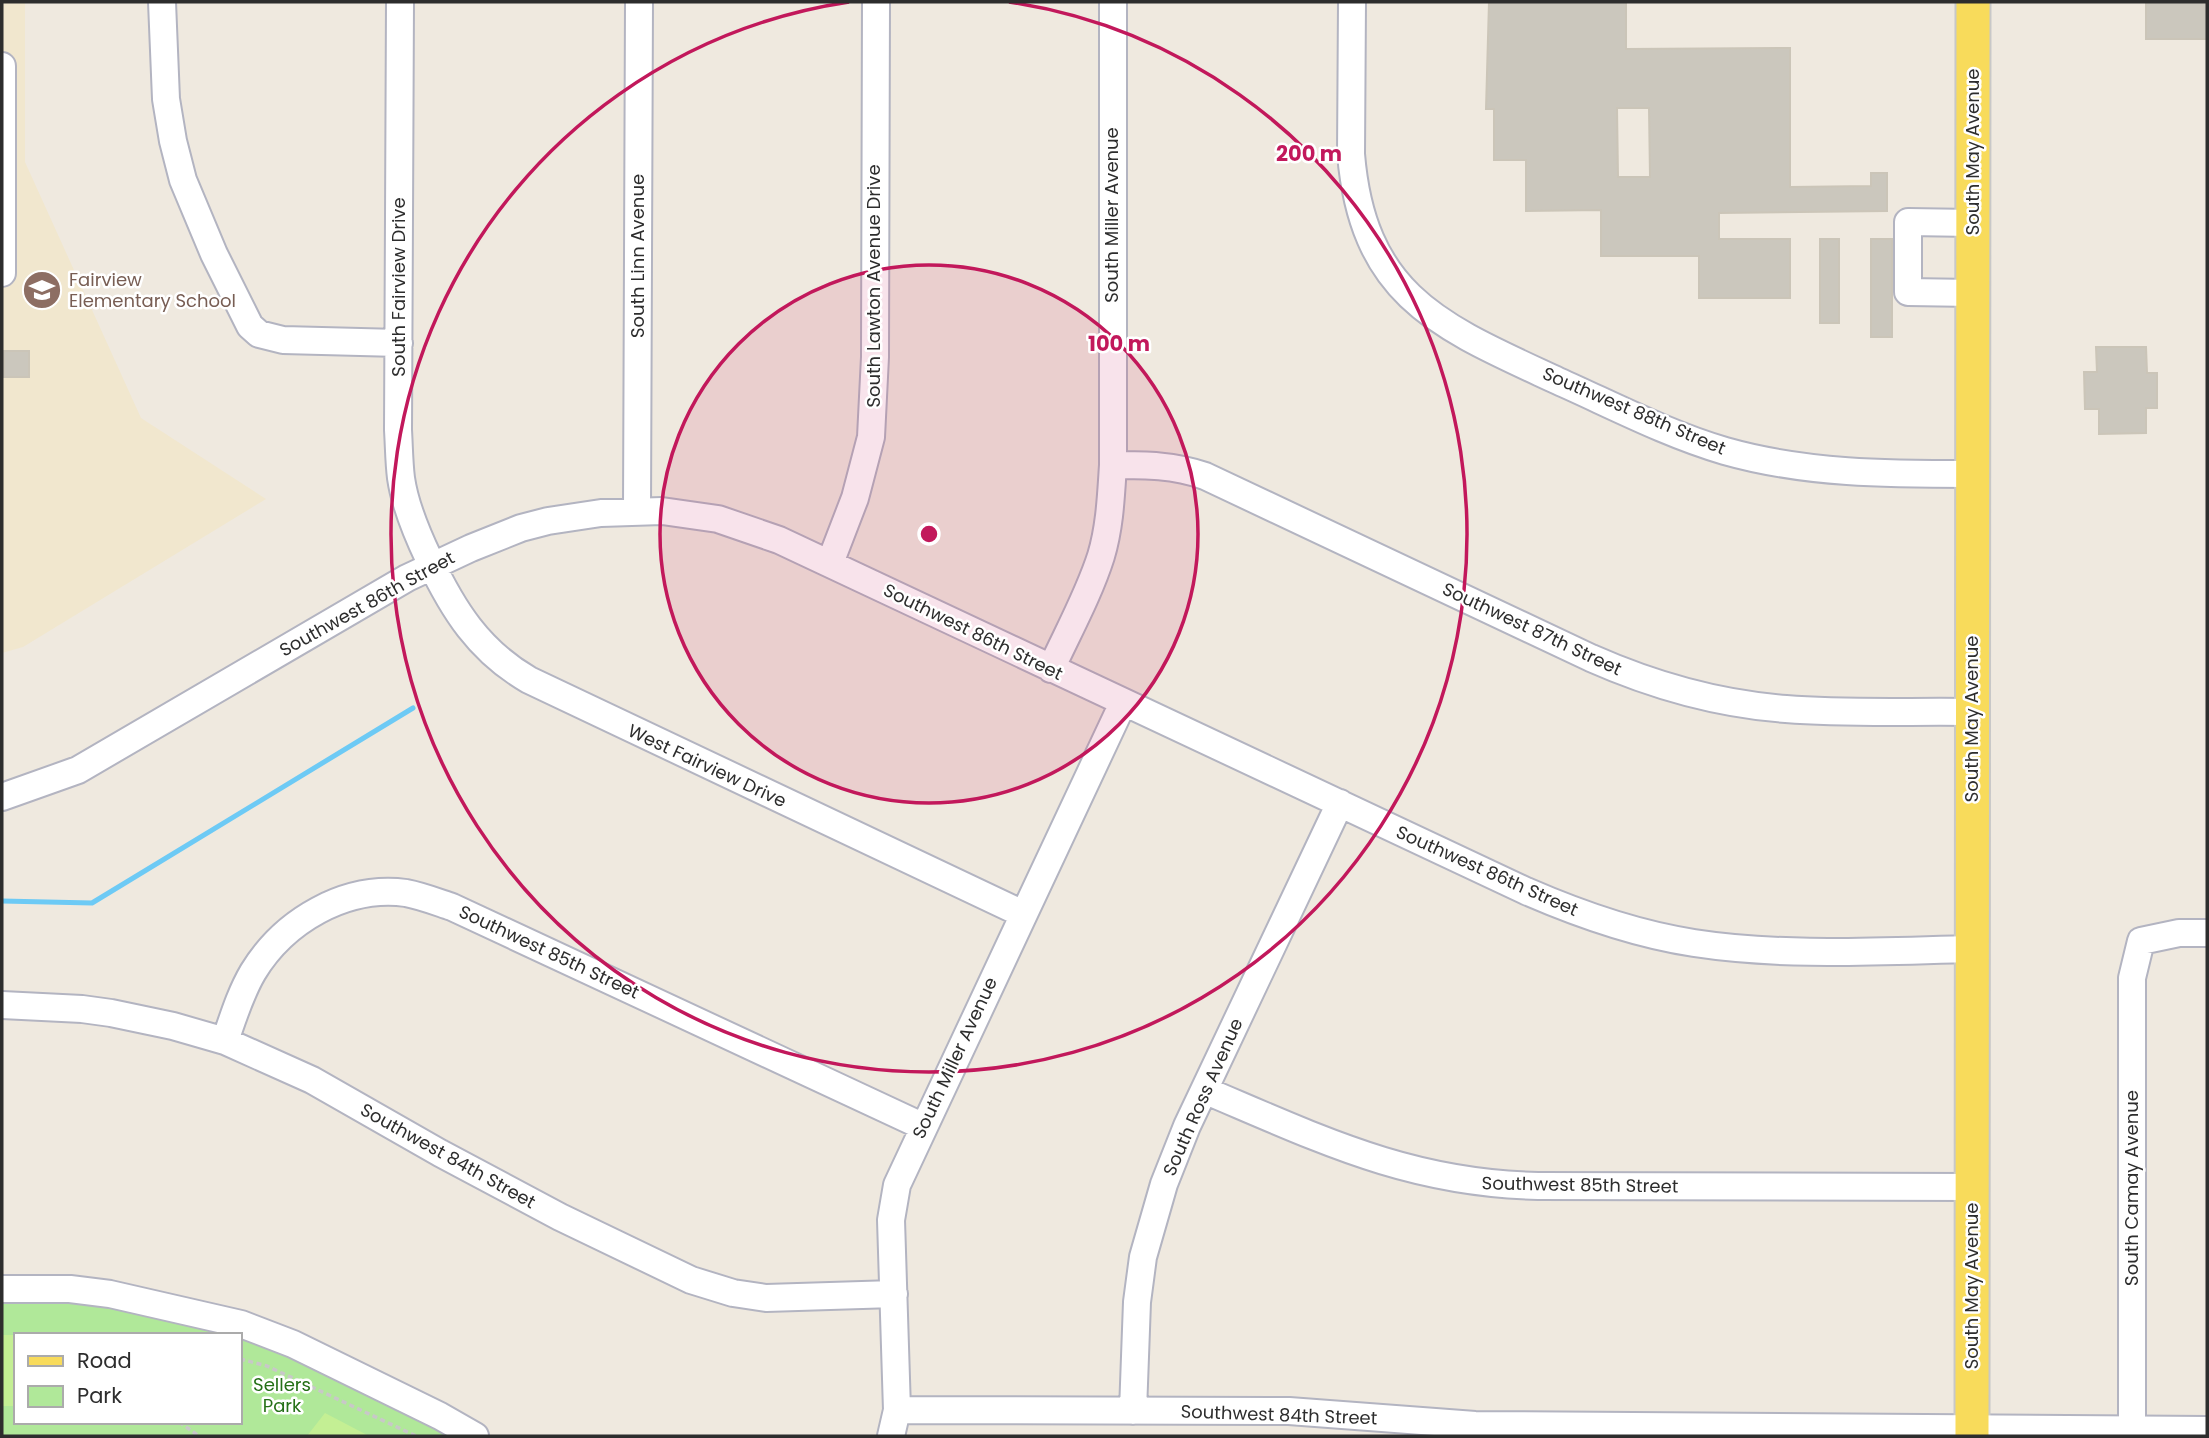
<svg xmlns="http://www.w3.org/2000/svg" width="2209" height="1438" font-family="Poppins,sans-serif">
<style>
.education{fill:#f1e7ce}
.green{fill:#b0e899}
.pitch{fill:#c4ef94}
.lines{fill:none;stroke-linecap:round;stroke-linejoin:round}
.stream{stroke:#6dcaf5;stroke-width:5}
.building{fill:#cbc7bd;stroke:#cbc5b8;stroke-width:2;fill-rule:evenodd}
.minor-casing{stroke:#b3b4c1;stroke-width:30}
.major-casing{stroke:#c8c8c8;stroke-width:37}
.path{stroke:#c8c8c8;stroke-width:3.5;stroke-dasharray:5 3.5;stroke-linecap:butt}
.minor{stroke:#fff;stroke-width:26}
.major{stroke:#f8db5b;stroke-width:33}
.ring{fill:none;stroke:#c2185b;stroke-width:3.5}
.labels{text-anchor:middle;stroke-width:5;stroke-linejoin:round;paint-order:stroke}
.street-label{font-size:18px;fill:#2d2d2d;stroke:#fff}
.education-label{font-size:18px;fill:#785e54;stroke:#fff;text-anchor:start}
.park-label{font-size:18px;fill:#257017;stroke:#fff}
.centre{fill:#c2185b;stroke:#fff;stroke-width:3.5}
.ring-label{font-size:21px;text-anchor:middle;font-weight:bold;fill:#c2185b;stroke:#fff;stroke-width:5;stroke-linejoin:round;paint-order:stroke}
</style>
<rect width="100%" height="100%" fill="#efe9df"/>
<path class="education" d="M 2,2 L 25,2 L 25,162 L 141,418 L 266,499 L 23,647 L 2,653 Z"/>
<path class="green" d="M 2,1300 L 76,1301 L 108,1305 L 238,1335 L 16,1335 L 16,1422 L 240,1422 L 240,1335 L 283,1351 L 454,1436 L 2,1436 Z"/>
<path class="pitch" d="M 2,1335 L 159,1335 L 16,1335 L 16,1406 L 2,1406 Z
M 325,1413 L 369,1436 L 307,1436 Z"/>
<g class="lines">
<path class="stream" d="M 2,901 L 92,903 L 413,708"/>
</g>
<path class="building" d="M 1489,2 L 1626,2 L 1626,49 L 1790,48 L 1790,187 L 1871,186 L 1871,173 L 1887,173 L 1887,211 L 1719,213 L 1719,239 L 1790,239 L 1790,298 L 1699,298 L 1699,256 L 1601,256 L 1601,210 L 1526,211 L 1526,160 L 1494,160 L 1494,109 L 1486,109 ZM 1617,108 L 1649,108 L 1650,177 L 1618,177 Z
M 2146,2 L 2207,2 L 2207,39 L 2146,39 Z
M 1820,239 L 1839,239 L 1839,323 L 1820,323 Z
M 1871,239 L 1892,239 L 1892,337 L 1871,337 Z
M 2096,347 L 2146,347 L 2147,373 L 2157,373 L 2157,408 L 2146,408 L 2146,433 L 2099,434 L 2099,409 L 2085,409 L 2084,372 L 2097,372 Z
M 4,351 L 29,351 L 29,377 L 4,377 Z"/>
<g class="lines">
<g class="minor-casing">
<path id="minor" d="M 162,2 L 166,99 L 173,141 L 183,180 L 214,254 L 250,326 L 259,334 L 283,340 L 399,343
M 400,2 L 398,430 C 399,446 399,462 401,478 C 405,506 417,534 429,559 C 453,610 479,651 529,680 L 1023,914
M 1352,2 L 1351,154 C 1363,298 1442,327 1558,381 C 1612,405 1667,434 1725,451 C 1806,474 1888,474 1972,474
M 2,66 L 2,273
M 1973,223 L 1908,222 L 1908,292 L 1973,293
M 1113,465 C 1145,465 1174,465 1205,476 L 1591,658 C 1652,685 1719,704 1786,709 C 1848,714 1910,711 1972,712
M 637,511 L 639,2
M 830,563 L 855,498 L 871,437 L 875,357 L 876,2
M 1051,669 C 1068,632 1089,594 1101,556 C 1110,526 1111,495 1113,465 L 1113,2
M 2,797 L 78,770 L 407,578 L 471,548 L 521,528 L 548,521 L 601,513 L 662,511 L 718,519 L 779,540 L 1526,891 C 1581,915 1635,934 1694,943 C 1785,957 1880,951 1972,949
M 2,1005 L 82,1009 L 111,1013 L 173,1026 L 225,1041 L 312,1080 L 440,1153 L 560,1217 L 691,1280 L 733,1293 L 766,1298 L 894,1294
M 225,1041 C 233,1018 240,994 253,972 C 284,921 345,885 406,893 C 422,896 437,902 452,907 L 922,1126
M 1204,1090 C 1320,1139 1408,1183 1538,1186 L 1973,1187
M 2,1289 L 70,1289 L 110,1294 L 241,1324 L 293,1344 L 440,1416 L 475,1436
M 897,1410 L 1289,1411 L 1475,1425 L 2207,1430
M 1133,1411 L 1137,1302 L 1143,1257 L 1164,1184 L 1187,1126 L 1340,803
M 891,1436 L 897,1410 L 891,1220 L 897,1185 L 1123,703
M 2132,1436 L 2132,978 L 2141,941 L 2179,933 L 2207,933"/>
</g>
<g class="major-casing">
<path id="major" d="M 1972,1436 L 1973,2"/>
</g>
<path class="path" d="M 240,1359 L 267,1366 L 416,1436
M 179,1422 L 199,1436"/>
<use href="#minor" class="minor"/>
<use href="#major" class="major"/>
</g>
<circle cx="929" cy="534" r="269" fill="#c2185b" fill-opacity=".12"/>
<g class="ring">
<circle cx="929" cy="534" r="269"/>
<path d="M1009 2A538 538 0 1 1 849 2"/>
</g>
<defs>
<g id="school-disc" transform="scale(2.0125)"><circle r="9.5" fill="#8d6e63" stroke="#fff"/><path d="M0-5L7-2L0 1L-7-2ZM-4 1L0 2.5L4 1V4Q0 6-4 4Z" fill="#fff"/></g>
</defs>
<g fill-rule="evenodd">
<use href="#school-disc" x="42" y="290"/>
</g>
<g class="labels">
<g class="street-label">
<text transform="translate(1973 152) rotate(-90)" y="6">South May Avenue</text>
<text transform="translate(1112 215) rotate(-90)" y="6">South Miller Avenue</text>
<text transform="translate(638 256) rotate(-90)" y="6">South Linn Avenue</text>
<text transform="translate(874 286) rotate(-90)" y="6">South Lawton Avenue Drive</text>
<text transform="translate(399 287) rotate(-90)" y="6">South Fairview Drive</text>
<text transform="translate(1634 411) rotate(23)" y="6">Southwest 88th Street</text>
<text transform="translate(367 604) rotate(-29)" y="6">Southwest 86th Street</text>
<text transform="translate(1532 629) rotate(25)" y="6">Southwest 87th Street</text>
<text transform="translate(973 632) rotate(26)" y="6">Southwest 86th Street</text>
<text transform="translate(1972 719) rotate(-90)" y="6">South May Avenue</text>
<text transform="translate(707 766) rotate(25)" y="6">West Fairview Drive</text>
<text transform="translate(1487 871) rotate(24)" y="6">Southwest 86th Street</text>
<text transform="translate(549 952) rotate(25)" y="6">Southwest 85th Street</text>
<text transform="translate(955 1058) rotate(-65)" y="6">South Miller Avenue</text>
<text transform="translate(1203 1097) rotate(-66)" y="6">South Ross Avenue</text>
<text transform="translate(448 1156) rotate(29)" y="6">Southwest 84th Street</text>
<text transform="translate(1580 1185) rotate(1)" y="6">Southwest 85th Street</text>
<text transform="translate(2132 1188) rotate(-90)" y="6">South Camay Avenue</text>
<text transform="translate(1972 1286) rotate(-90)" y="6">South May Avenue</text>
<text transform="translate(1279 1415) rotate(2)" y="6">Southwest 84th Street</text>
</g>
<g class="education-label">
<text x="69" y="286">Fairview<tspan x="69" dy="21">Elementary School</tspan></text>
</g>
<g class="park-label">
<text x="282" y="1391">Sellers<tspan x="282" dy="21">Park</tspan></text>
</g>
</g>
<circle cx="929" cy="534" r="10" class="centre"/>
<g class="ring-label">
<text x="1309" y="161">200 m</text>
<text x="1119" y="351">100 m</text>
</g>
<rect width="2209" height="1438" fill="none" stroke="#2d2d2d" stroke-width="7"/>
<rect x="14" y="1333" width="228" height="91" fill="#ffffff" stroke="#ababab" stroke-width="2"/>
<rect x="28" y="1356" width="35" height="10" fill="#f8db5b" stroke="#ababab" stroke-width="2"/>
<text x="77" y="1368" font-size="21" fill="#2d2d2d">Road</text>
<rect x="28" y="1386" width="35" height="21" fill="#b0e899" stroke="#ababab" stroke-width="2"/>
<text x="77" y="1403" font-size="21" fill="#2d2d2d">Park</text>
</svg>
